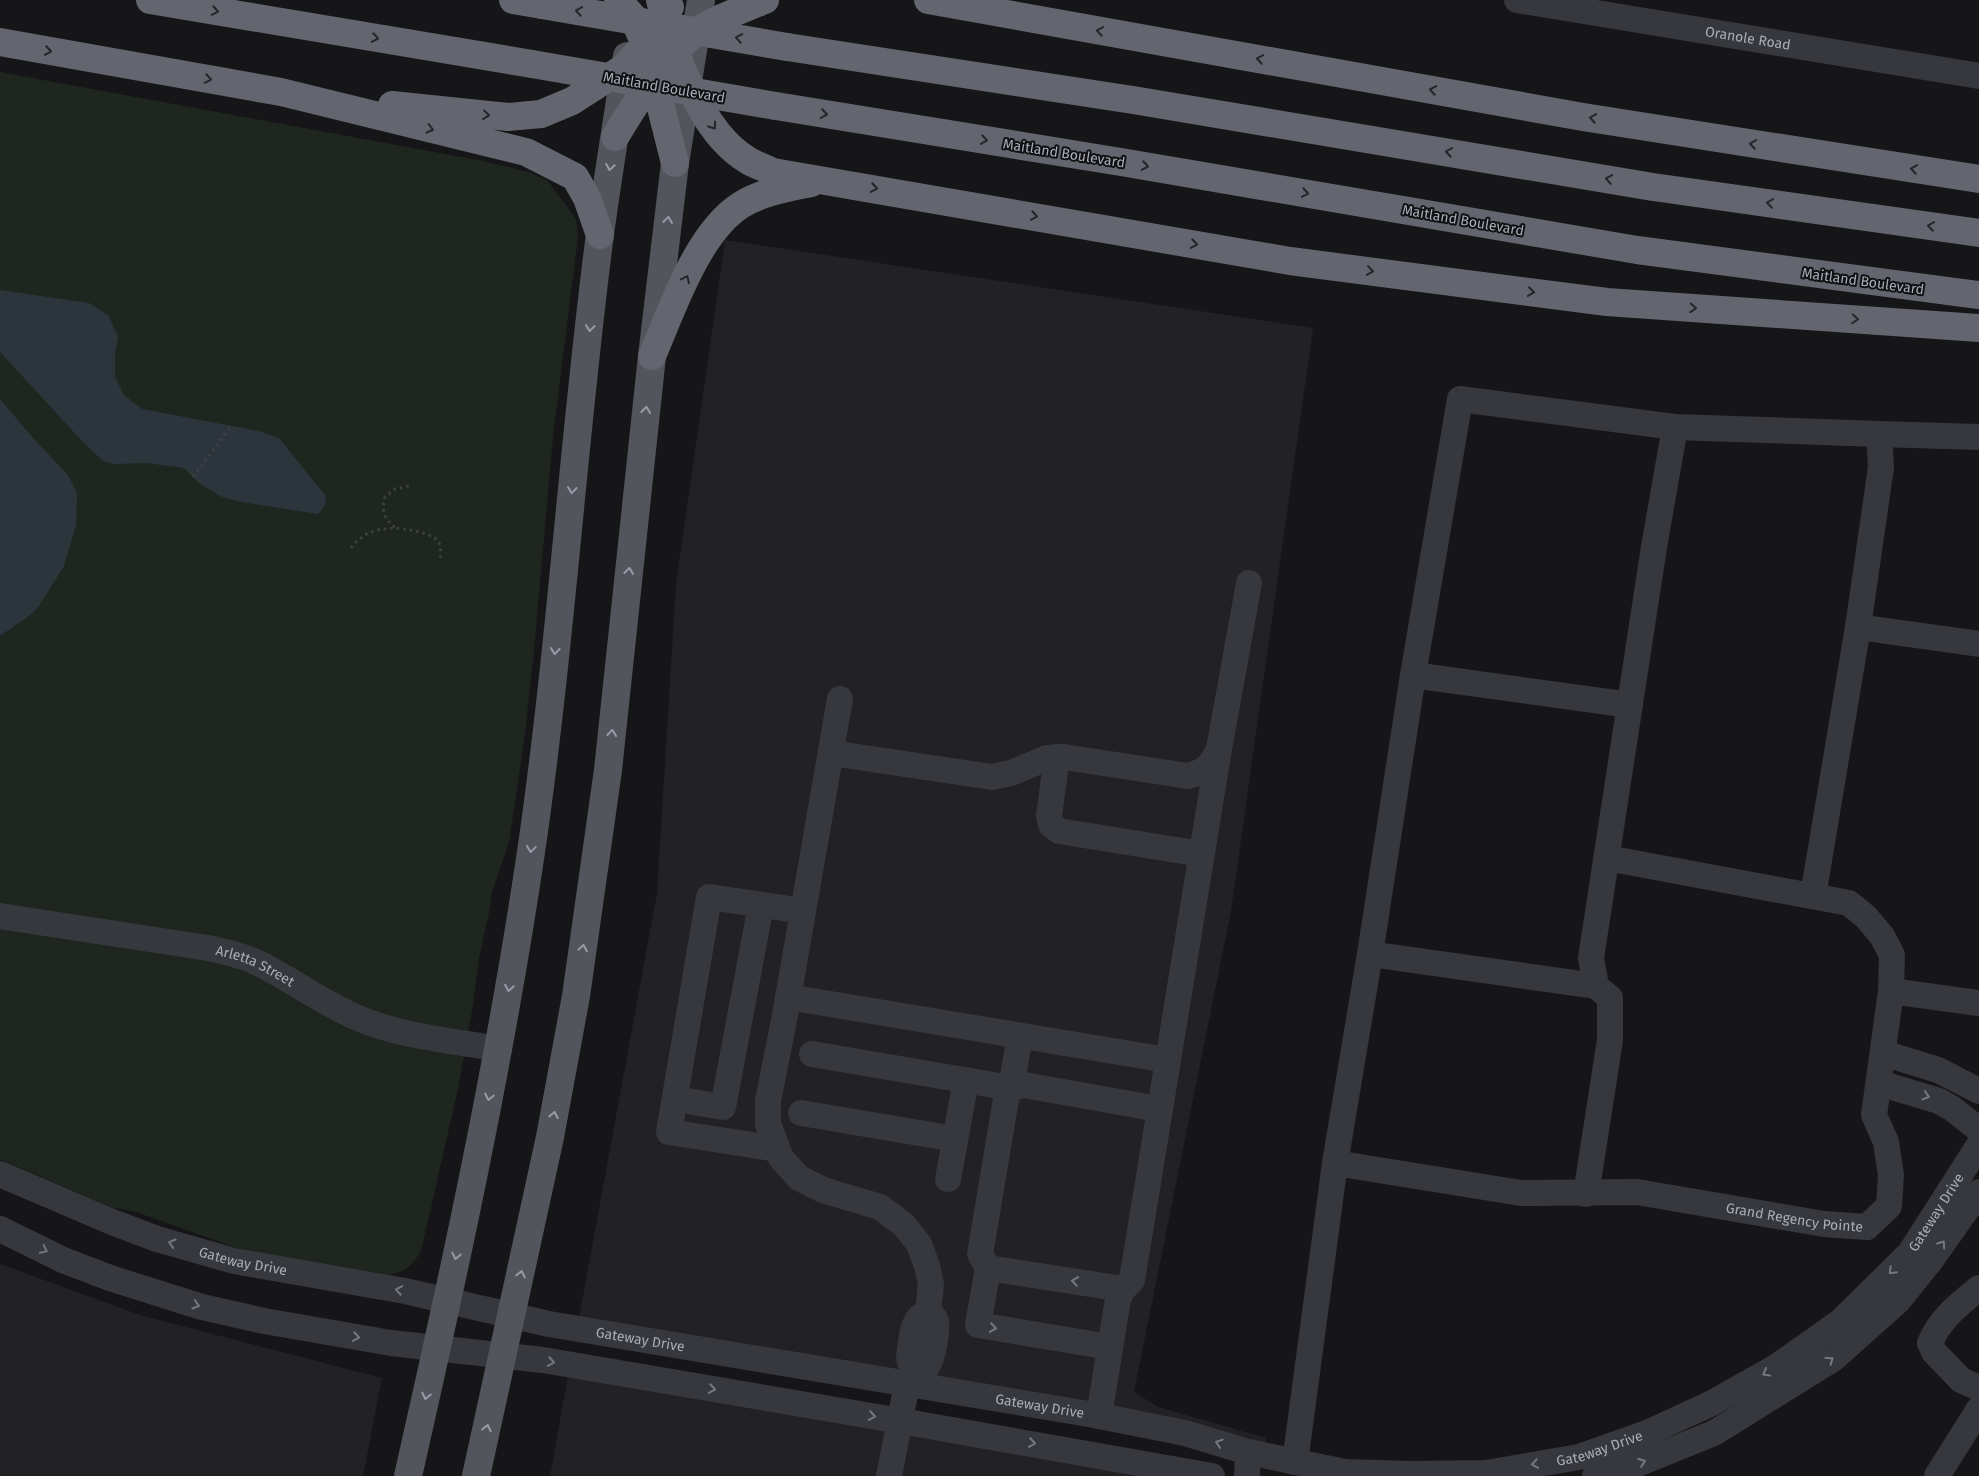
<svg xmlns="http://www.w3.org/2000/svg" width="1979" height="1476" font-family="'Fira Sans',sans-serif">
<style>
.built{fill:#222225}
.green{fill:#1e261f}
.water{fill:#2c353c}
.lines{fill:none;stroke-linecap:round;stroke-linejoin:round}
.path{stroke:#3d3f44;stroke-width:3;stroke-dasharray:2.5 4;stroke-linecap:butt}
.minor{stroke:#37383d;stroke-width:26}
.major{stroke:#53555c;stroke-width:28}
.highway{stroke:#63666e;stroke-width:28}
.highway-bridge{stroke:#63666e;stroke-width:28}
.oneway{stroke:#26262a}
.oneway2{stroke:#979ba6}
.oneway3{stroke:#757881}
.labels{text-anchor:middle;stroke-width:4;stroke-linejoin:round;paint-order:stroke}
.street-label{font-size:14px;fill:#a8adb8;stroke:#111113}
</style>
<rect width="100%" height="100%" fill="#161618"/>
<path class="built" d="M 725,240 L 1313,328 L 1231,911 L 1134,1392 L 1158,1407 L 1266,1438 L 1265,1445 L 1252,1441 L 1249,1437 L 1246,1440 L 579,1318 L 657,893 L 676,583 Z
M 0,1264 L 140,1315 L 382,1378 L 363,1476 L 0,1476 Z
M 568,1376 L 1153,1476 L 550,1476 Z"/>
<path class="green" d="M 0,72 L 483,161 L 529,172 L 548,181 L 576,219 L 578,237 L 553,437 L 534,651 L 524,742 L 509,842 L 492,892 L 490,908 L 479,959 L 473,1005 L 458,1089 L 421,1251 L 414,1262 L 403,1271 L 389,1275 L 243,1250 L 136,1212 L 111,1207 L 0,1159 Z"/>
<path class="water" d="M 0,290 L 89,303 L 108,315 L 118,336 L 115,355 L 115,377 L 124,395 L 142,409 L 259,431 L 279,438 L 325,495 C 327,503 325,507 318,514 L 241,502 L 222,497 L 200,484 L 184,468 L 146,463 L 115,464 L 103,461 L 83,442 L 0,352 Z
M 0,399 L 34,439 L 68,475 L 77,493 L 76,525 L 64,566 L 39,606 L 30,615 L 0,636 Z"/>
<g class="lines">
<path class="path" d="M 193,477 L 232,425
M 395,527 C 384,520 381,509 385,497 L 395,489 L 409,486
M 351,548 C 368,524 398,526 423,533 C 429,535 436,537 439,543 C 442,548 440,556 440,562"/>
<g class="minor">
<path id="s1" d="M 1517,0 L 1979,76"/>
<path d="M 1879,434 L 1979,437"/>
<path d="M 1858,627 L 1979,644"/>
<path d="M 1413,675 L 1630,705"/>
<path d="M 840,699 L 785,1015 L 768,1101 L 768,1124 L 781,1158 L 799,1178 L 823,1190 L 880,1207 L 904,1225 L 919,1244 L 927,1266 L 931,1284 L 928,1312"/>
<path d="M 831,753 L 992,777 L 1011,773 L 1047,758 L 1064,757 L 1188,776 C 1207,771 1210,766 1219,749 L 1249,583"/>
<path d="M 1057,757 L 1049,816 L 1051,825 L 1059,831 L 1201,854"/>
<path id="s2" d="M 0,916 L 208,948 C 225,952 243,955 258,963 C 292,980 323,1003 358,1018 C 399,1036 454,1041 499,1049"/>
<path d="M 1370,954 L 1596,986"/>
<path d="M 1891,991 L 1979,1003"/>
<path d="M 788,997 L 1167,1060"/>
<path d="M 1883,1053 L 1938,1070 L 1979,1091"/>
<path d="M 812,1054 L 1011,1088 L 1020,1036"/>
<path d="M 1879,1083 L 1939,1101 L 1953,1109 L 1979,1130"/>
<path d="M 675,1099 L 723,1107 L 761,905"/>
<path d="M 801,1113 L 955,1139"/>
<path d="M 777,1149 L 669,1132 L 709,897 L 803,911"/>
<path id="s3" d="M 1335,1163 L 1521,1193 L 1637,1192 L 1824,1224 L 1867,1227 L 1889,1206 L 1891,1175 L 1886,1142 L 1874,1115 L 1891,991 L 1892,955 L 1882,936 L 1866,917 L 1849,903 L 1607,858"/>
<path id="s4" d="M 0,1174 L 112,1222 L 157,1239 L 234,1261 L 405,1291 L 549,1324 L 1089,1414 L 1185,1433 L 1248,1452 L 1345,1472 L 1412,1474 L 1486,1473 L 1579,1457 L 1647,1433 L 1710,1404 L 1776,1367 L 1840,1322 L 1910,1253 L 1979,1145"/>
<path d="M 948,1179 L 966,1080"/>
<path d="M 1586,1194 L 1610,1040 L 1610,998 L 1596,986 L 1591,958 L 1654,547 L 1675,427"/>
<path d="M 0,1229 L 63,1260 L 110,1278 L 202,1307 L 264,1321 L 391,1343 L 543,1360 L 901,1421 L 1212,1476"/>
<path d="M 988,1268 L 980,1254 L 1006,1099 L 1011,1088 L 1024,1085 L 1159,1109"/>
<path d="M 1979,1288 C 1959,1304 1940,1319 1930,1343 L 1934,1352 L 1961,1380 L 1979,1388"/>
<path d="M 928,1312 C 931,1314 934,1316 936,1321 C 938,1330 932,1362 926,1368 C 916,1370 910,1367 909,1357 C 912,1341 910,1318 928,1312 Z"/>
<path d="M 1110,1347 L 978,1325 L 988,1268 L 1123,1289"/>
<path d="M 1099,1416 L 1118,1299 L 1123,1289 L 1132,1280 L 1219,749"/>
<path d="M 1295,1462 L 1335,1163 L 1370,954 L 1413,675 L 1460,399 L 1675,427 L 1879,434 L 1881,467 L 1858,627 L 1813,896"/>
<path d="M 889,1476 L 907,1384 L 919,1370"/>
<path d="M 1247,1476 L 1248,1452"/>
<path d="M 1595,1476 L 1640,1463 L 1714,1433 L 1833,1359 L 1898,1301 L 1931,1260 L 1979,1192"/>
<path d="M 1937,1476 L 1979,1409"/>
</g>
<path class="major" d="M 408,1476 C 455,1269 500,1062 531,852 C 561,647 573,440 600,234 C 608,175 618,115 627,56
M 476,1476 L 550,1137 L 576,996 L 608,770 L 652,356 L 675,163 L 701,0"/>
<path class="highway" d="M 150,0 L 532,64
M 513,0 L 542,5
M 618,0 L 633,17 L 645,44 L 675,163
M 660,0 C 673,51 700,133 749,161 C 756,165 765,168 773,172 L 1290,261 L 1607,302 L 1979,328
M 928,0 L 1583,117 L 1979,179
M 0,42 L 281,92 L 526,152 L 575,177 L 587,198 L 600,235
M 787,47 L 1133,100 L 1653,187 L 1979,233
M 392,105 L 508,117 L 541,114 L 572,101 L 625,67 L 645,44 L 670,7
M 776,106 L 1121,162 L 1637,250 L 1979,295
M 615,137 C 638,100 660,61 695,33 C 712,20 744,9 765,0
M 652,356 C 672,310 697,233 741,205 C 762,192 787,188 811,183"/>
<path class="highway-bridge" d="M 542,5 L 787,47
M 532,64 L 776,106"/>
</g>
<defs><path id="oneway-chevron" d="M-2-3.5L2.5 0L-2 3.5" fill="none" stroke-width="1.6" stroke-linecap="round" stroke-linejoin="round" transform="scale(1.25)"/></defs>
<g class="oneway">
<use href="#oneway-chevron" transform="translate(215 11) rotate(10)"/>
<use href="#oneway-chevron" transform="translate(579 11) rotate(-170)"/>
<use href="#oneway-chevron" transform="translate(1100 31) rotate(-170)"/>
<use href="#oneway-chevron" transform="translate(375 38) rotate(10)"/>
<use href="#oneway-chevron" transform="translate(739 38) rotate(-170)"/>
<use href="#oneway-chevron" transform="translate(48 51) rotate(10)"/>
<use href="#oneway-chevron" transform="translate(1260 59) rotate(-170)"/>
<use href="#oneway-chevron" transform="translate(208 79) rotate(10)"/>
<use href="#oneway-chevron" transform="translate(1433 90) rotate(-170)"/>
<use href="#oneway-chevron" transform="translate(824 114) rotate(9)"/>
<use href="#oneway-chevron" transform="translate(486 115) rotate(6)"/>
<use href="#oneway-chevron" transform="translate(1593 118) rotate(-171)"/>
<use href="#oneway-chevron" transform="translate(713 126) rotate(54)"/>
<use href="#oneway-chevron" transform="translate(430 129) rotate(14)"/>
<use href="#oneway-chevron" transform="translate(984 140) rotate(9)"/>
<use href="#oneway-chevron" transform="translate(1753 144) rotate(-171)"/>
<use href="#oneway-chevron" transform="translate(1449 152) rotate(-170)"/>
<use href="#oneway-chevron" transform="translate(1145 166) rotate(10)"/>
<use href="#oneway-chevron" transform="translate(1914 169) rotate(-171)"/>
<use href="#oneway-chevron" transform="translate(1609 179) rotate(-170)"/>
<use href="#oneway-chevron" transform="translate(874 188) rotate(10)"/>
<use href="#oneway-chevron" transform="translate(1305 193) rotate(10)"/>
<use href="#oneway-chevron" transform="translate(1770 203) rotate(-172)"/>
<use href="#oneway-chevron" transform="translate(1034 216) rotate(10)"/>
<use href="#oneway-chevron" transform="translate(1931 226) rotate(-172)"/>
<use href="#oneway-chevron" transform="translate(1194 244) rotate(10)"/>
<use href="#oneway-chevron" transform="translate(1370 271) rotate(8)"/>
<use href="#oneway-chevron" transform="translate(686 279) rotate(-65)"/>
<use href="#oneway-chevron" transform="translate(1531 292) rotate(8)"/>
<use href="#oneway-chevron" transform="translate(1693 308) rotate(4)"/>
<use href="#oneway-chevron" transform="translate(1855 319) rotate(4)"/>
</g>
<g class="oneway2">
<use href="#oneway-chevron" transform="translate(610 167) rotate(99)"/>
<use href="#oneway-chevron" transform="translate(668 220) rotate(-83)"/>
<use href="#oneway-chevron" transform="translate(590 328) rotate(96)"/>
<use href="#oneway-chevron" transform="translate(646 410) rotate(-84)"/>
<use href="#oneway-chevron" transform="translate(572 490) rotate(96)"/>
<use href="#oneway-chevron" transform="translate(629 571) rotate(-84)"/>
<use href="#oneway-chevron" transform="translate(555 651) rotate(96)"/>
<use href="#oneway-chevron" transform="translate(612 733) rotate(-84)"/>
<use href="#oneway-chevron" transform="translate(531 849) rotate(98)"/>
<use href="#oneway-chevron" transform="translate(583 948) rotate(-81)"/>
<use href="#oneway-chevron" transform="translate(509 988) rotate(99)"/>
<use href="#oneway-chevron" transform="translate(489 1097) rotate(102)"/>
<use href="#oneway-chevron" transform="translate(554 1115) rotate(-79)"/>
<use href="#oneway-chevron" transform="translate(456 1256) rotate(102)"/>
<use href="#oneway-chevron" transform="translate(521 1274) rotate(-78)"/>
<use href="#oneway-chevron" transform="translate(426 1396) rotate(103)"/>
<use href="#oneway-chevron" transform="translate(487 1428) rotate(-77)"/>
</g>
<g class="oneway3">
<use href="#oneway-chevron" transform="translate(1926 1096) rotate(18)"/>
<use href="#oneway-chevron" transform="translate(172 1243) rotate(-163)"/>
<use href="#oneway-chevron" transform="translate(1942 1244) rotate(-55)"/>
<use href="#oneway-chevron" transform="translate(44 1250) rotate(26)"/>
<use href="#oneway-chevron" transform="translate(1892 1271) rotate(135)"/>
<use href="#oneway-chevron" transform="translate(1075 1281) rotate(-171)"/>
<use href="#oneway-chevron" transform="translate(399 1290) rotate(-170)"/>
<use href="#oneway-chevron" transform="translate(196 1305) rotate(16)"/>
<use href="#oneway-chevron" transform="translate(993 1328) rotate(9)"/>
<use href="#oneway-chevron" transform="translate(356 1337) rotate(10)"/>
<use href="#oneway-chevron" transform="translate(1830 1360) rotate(-36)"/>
<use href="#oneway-chevron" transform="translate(551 1362) rotate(10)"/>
<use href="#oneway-chevron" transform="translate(1766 1373) rotate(151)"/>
<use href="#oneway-chevron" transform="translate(712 1389) rotate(10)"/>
<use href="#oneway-chevron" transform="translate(872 1416) rotate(10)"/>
<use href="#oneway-chevron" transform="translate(1032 1443) rotate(10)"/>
<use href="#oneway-chevron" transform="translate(1219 1443) rotate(-162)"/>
<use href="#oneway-chevron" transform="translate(1642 1462) rotate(-20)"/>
<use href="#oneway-chevron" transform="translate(1535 1464) rotate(170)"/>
</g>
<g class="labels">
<g class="street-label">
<text dy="5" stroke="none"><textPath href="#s1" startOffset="234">Oranole Road</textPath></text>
<text transform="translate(664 87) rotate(10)" y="5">Maitland Boulevard</text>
<text transform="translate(1064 153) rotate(9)" y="5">Maitland Boulevard</text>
<text transform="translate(1463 220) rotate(10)" y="5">Maitland Boulevard</text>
<text transform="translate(1863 281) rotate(8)" y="5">Maitland Boulevard</text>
<text dy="5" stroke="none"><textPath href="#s2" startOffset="261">Arletta Street</textPath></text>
<text dy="5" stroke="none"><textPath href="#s4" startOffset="2059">Gateway Drive</textPath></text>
<text dy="5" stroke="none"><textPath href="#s3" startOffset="464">Grand Regency Pointe</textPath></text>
<text dy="5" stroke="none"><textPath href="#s4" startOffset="259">Gateway Drive</textPath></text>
<text dy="5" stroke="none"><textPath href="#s4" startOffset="664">Gateway Drive</textPath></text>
<text dy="5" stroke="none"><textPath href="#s4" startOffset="1069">Gateway Drive</textPath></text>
<text dy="5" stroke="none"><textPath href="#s4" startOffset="1639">Gateway Drive</textPath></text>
</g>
</g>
</svg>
